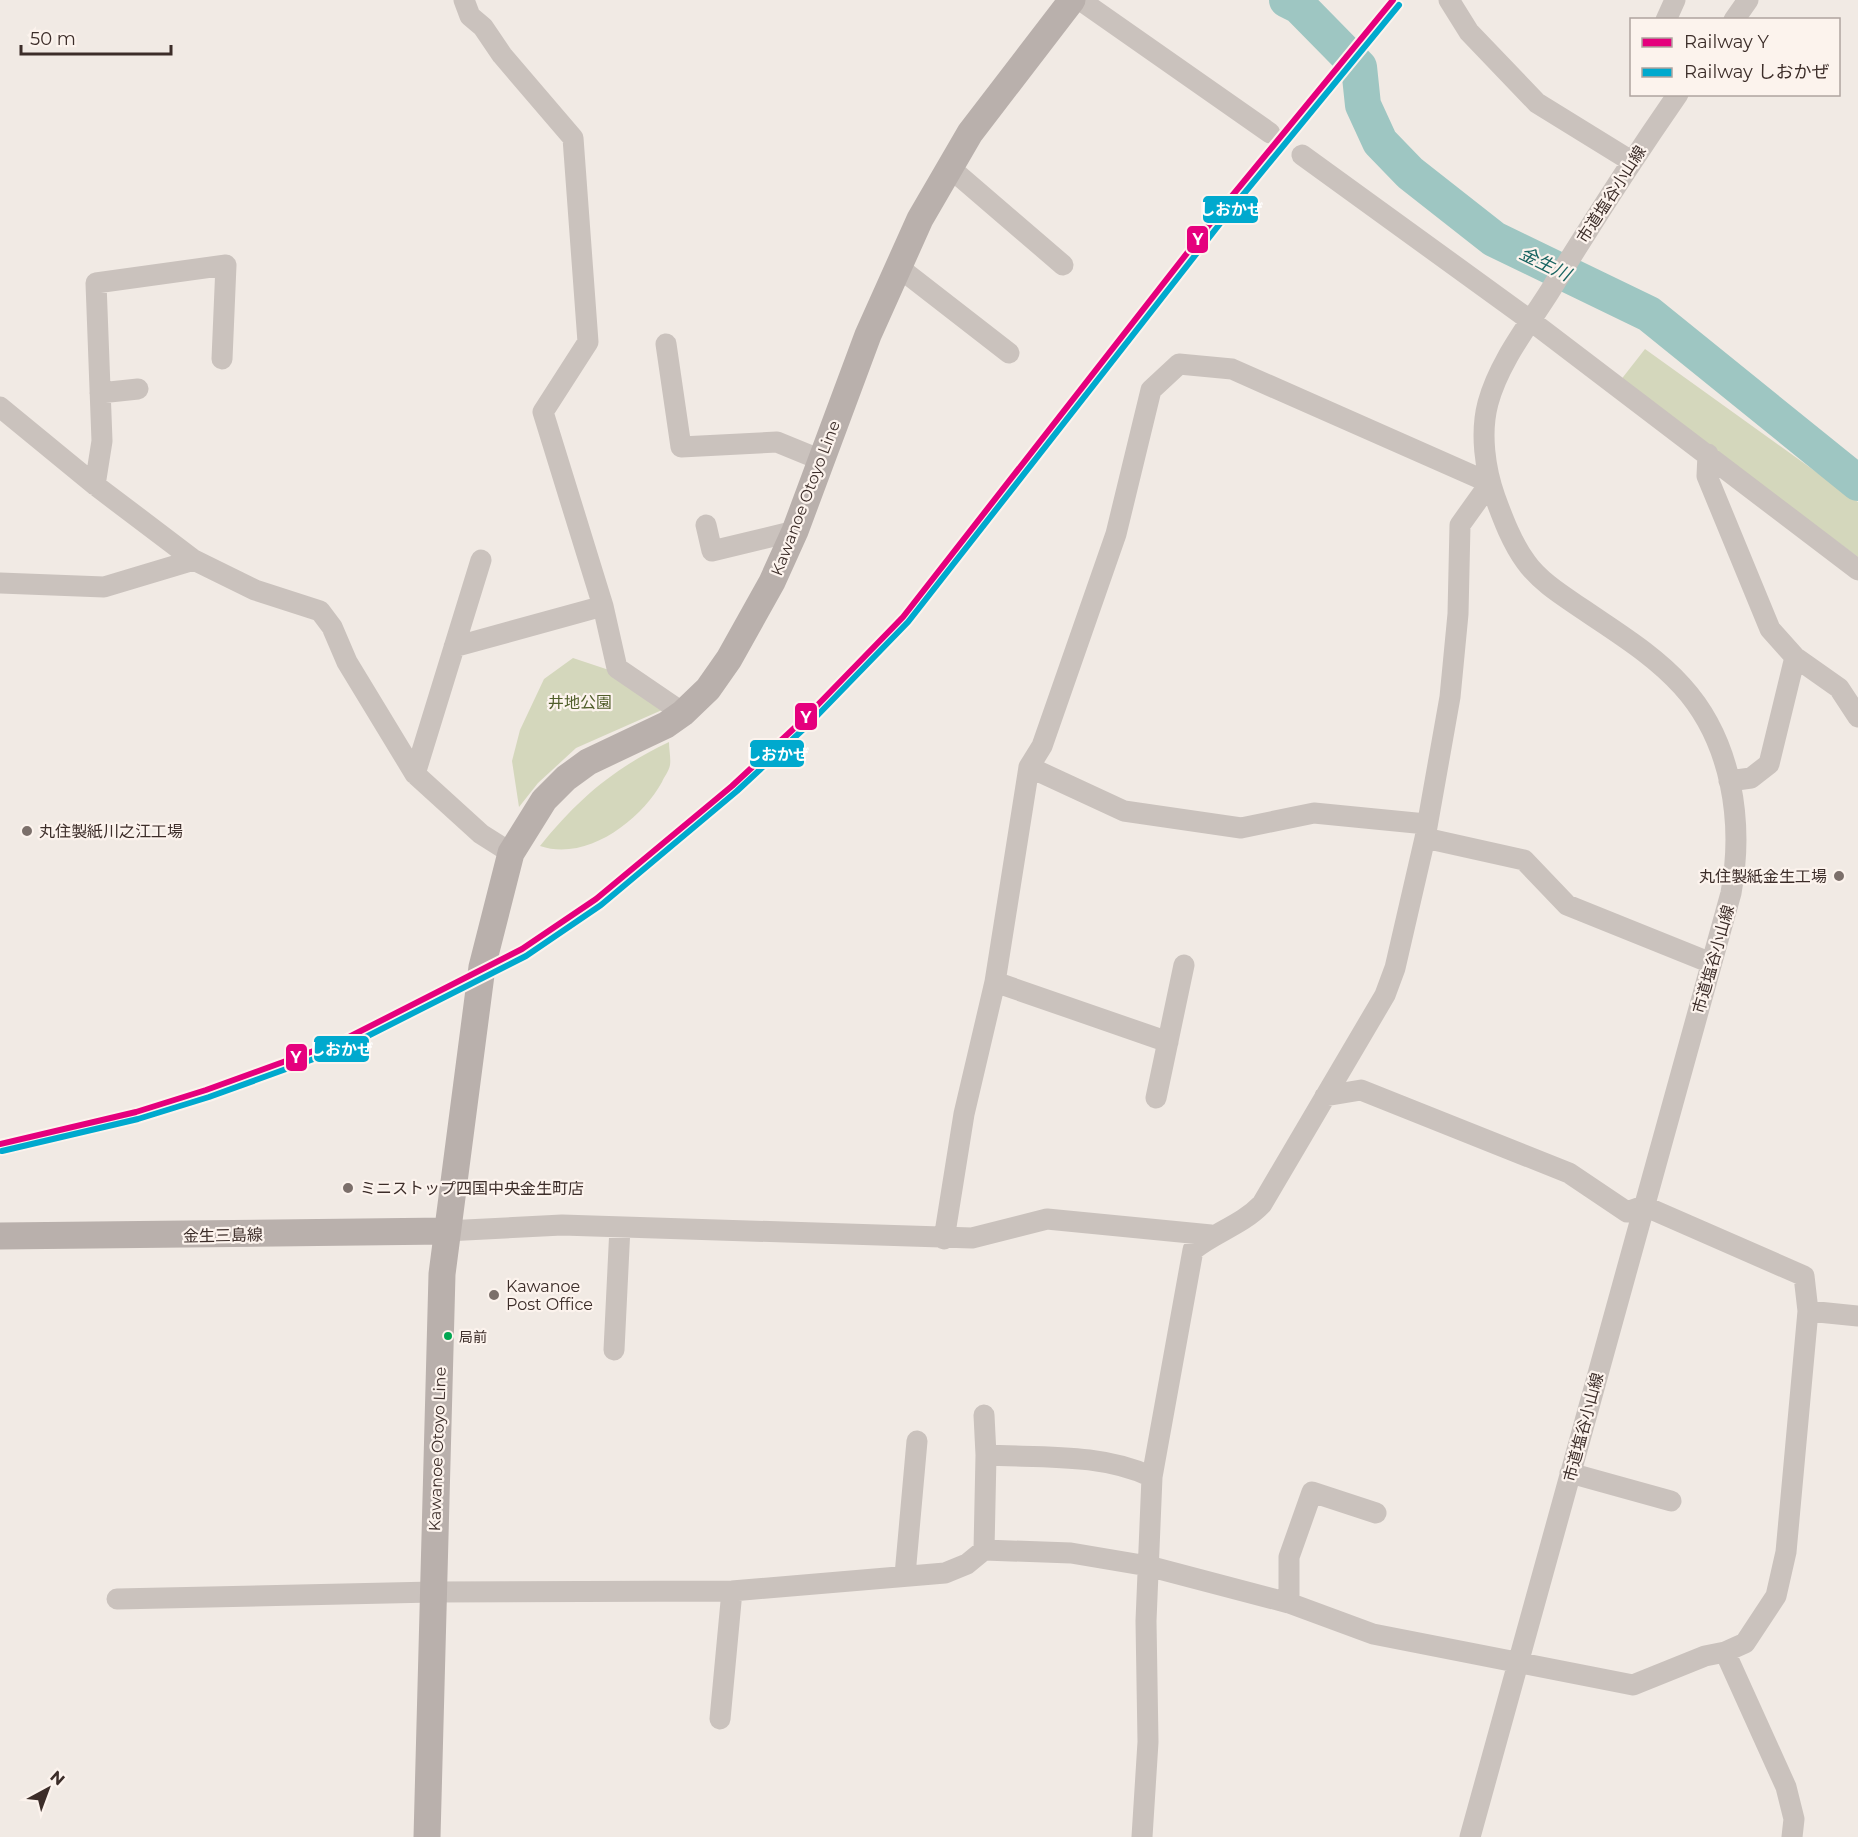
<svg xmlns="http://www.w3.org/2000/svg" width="1858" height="1837" font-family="Montserrat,'Noto Sans JP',sans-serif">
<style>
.green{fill:#d4d7bc}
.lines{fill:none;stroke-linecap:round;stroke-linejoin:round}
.river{stroke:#9ec6c2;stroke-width:36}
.minor{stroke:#cac2bd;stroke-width:21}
.major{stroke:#b9b0ac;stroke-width:27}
.rail-1-casing{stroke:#fcf3ed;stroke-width:10}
.rail-2-casing{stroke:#fcf3ed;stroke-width:10}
.rail-1{stroke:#e5007d;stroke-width:6}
.rail-2{stroke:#00a9ce;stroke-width:6}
.poi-dot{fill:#7b6f6a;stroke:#fcf3ed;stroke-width:2}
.bus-dot{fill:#00a651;stroke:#fcf3ed;stroke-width:2}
.labels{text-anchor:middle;stroke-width:4.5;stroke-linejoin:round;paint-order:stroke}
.bus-label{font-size:14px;fill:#3c2d29;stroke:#fcf3ed;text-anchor:start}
.street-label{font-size:16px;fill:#3c2d29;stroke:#fcf3ed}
.park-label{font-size:16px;fill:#505e2a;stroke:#fcf3ed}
.poi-label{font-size:16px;fill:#3c2d29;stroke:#fcf3ed;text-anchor:start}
.water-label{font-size:18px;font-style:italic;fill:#196461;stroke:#fcf3ed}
.line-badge{stroke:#fcf3ed;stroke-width:2}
.badge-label{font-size:16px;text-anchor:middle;font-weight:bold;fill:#fff}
</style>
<rect width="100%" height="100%" fill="#f1eae4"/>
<path class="green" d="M 1645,349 L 1858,502 L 1858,557 L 1620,381 Z
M 573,658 L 609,670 L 662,710 L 576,748 L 538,783 L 519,807 L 512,761 L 520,730 L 544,679 Z
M 669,742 C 669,750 671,758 670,765 C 669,771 664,777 662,782 C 641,820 587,862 540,846 C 578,799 614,768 669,742 Z"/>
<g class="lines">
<path class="river" d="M 1287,0 L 1299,6 L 1359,67 L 1363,105 L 1380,142 L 1410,173 L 1494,239 L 1649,314 L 1858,483"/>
<path class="minor" d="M 464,0 L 470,16 L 483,27 L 502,55 L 573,138 L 588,342 L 543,412 L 603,606 L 617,668 L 683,713
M 1080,0 L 1270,133
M 1449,0 L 1469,32 L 1537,103 L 1631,161
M 1666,20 L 1675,0
M 1734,20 L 1748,0
M 1302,155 L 1531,321 L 1858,570
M 949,167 L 1063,265
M 897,266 L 1009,353
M 666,344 L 681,447 L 777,442 L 821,460
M 100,393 L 138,389
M 0,407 L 95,485 L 194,560 L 255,590 L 320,611 L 332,627 L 347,662 L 415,774 L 481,834 L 511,853
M 1708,454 L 1707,476 L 1770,629 L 1795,657 L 1769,764 L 1751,778 L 1729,781
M 95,485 L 102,441 L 96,283 L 226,265 L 222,359
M 706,525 L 712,551 L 795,531
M 0,583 L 104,587 L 194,560
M 454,647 L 603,606
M 1795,657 L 1839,688 L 1858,717
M 1029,767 L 1124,811 L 1241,828 L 1314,813 L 1426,824
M 415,774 L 481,560
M 1425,838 L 1524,860 L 1567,905 L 1711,963
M 995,982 L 1168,1042
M 1156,1098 L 1184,965
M 446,1231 L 562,1225 L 972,1238 L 1047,1219 L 1211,1235
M 944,1239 L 964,1114 L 995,982 L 1029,767 L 1042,746 L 1116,534 L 1151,390 L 1179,364 L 1232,369 L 1490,483 L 1460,525 L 1458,614 L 1450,697 L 1425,838 L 1395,968 L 1385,995 L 1262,1204 C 1242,1225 1215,1232 1193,1250 L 1152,1477 L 1146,1621 L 1148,1742 L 1142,1837
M 1808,1311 L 1858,1316
M 614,1350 L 620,1227
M 986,1455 C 1040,1458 1102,1453 1152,1477
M 1570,1473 L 1671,1501
M 984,1550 L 986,1455 L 984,1415
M 905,1575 L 917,1441
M 117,1599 L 433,1592 L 732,1591 L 945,1573 L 967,1564 L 984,1550 L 1071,1553 L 1148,1566 L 1289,1603 L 1373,1634 L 1633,1685 L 1705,1656 L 1725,1652 L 1745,1643 L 1776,1596 L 1786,1552 L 1808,1311 L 1804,1276 L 1644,1206 L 1627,1212 L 1569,1173 L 1361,1090 L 1325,1096
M 1289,1603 L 1289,1557 L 1312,1492 L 1376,1513
M 1725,1652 L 1786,1787 L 1794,1819 L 1792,1837
M 720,1719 L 732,1591
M 1470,1837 L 1731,893 C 1744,822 1732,741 1682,686 C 1654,655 1619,634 1584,610 C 1565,597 1540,582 1526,562 C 1512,543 1503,519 1495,497 C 1485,469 1480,433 1488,403 C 1499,362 1528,326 1550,291 C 1591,224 1633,159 1678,94"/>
<path class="major" d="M 0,1236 L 446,1231
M 427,1837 L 442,1274 L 482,967 L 511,853 L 544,800 L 566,778 L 588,762 L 666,725 L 683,713 L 708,689 L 729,659 L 772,582 L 795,531 L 868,335 L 920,219 L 970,133 L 1072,0"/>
<g class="rail-1-casing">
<path id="rail-1" d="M 0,1144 L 136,1112 L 206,1090 L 341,1041 L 522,949 L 596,899 L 732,786 L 804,719 L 903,617 L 1227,202 L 1393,0"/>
</g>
<g class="rail-2-casing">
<path id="rail-2" d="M 2,1151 L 138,1119 L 209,1097 L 344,1048 L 526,956 L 601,905 L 737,791 L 809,724 L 908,622 L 1233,207 L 1399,5"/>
</g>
<use href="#rail-1" class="rail-1"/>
<use href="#rail-2" class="rail-2"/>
</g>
<g class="poi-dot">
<circle cx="27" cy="831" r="6"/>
<circle cx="1839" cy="876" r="6"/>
<circle cx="348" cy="1188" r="6"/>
<circle cx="494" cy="1295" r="6"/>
</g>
<circle class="bus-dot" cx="448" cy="1336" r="5"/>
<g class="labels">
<g class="bus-label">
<text x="459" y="1342">局前</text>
</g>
<g class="street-label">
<text transform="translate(1611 194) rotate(-57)" y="6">市道塩谷小山線</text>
<text transform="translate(805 498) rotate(-69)" y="6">Kawanoe Otoyo Line</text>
<text transform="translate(1713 959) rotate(-74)" y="6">市道塩谷小山線</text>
<text transform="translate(223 1235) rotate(-1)" y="6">金生三島線</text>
<text transform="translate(1583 1427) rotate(-75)" y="6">市道塩谷小山線</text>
<text transform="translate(437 1449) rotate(-88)" y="6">Kawanoe Otoyo Line</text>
</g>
<g class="park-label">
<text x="580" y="708">井地公園</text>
</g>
<g class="poi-label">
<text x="39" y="837">丸住製紙川之江工場</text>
<text x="1827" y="882" text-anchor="end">丸住製紙金生工場</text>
<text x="360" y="1194">ミニストップ四国中央金生町店</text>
<text x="506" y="1292">Kawanoe<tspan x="506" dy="18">Post Office</tspan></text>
</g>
<g class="water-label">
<text transform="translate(1545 264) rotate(26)" y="6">金生川</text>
</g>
</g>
<g class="line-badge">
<rect x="1202" y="195" width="57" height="29" rx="6" fill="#00a9ce"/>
<rect x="1186" y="225" width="23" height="29" rx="6" fill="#e5007d"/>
<rect x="794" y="702" width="24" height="29" rx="6" fill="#e5007d"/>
<rect x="749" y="739" width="56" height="29" rx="6" fill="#00a9ce"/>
<rect x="313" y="1035" width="57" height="28" rx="6" fill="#00a9ce"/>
<rect x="285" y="1043" width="23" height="29" rx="6" fill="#e5007d"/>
</g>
<g class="badge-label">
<text x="1231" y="215">しおかぜ</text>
<text x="1198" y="245">Y</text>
<text x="806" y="723">Y</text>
<text x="777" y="760">しおかぜ</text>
<text x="341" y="1055">しおかぜ</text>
<text x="296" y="1063">Y</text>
</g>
<rect x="1630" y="18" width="210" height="78" fill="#fcf3ed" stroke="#afa49f" stroke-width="1.5"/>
<rect x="1642" y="38" width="30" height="9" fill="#e5007d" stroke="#afa49f" stroke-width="1.5"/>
<text x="1684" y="48" font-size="18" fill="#3c2d29">Railway Y</text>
<rect x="1642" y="68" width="30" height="9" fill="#00a9ce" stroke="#afa49f" stroke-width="1.5"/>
<text x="1684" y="78" font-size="18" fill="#3c2d29">Railway しおかぜ</text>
<g transform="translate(48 1789) rotate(41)" stroke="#fcf3ed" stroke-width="4.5" paint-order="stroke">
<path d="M0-4.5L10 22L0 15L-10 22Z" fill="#3c2d29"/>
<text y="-9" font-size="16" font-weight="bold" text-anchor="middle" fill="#3c2d29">N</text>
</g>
<path d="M21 45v9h150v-9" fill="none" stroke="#3c2d29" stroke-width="3"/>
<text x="30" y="45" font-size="18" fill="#3c2d29" stroke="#fcf3ed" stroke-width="4.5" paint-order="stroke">50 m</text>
</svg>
